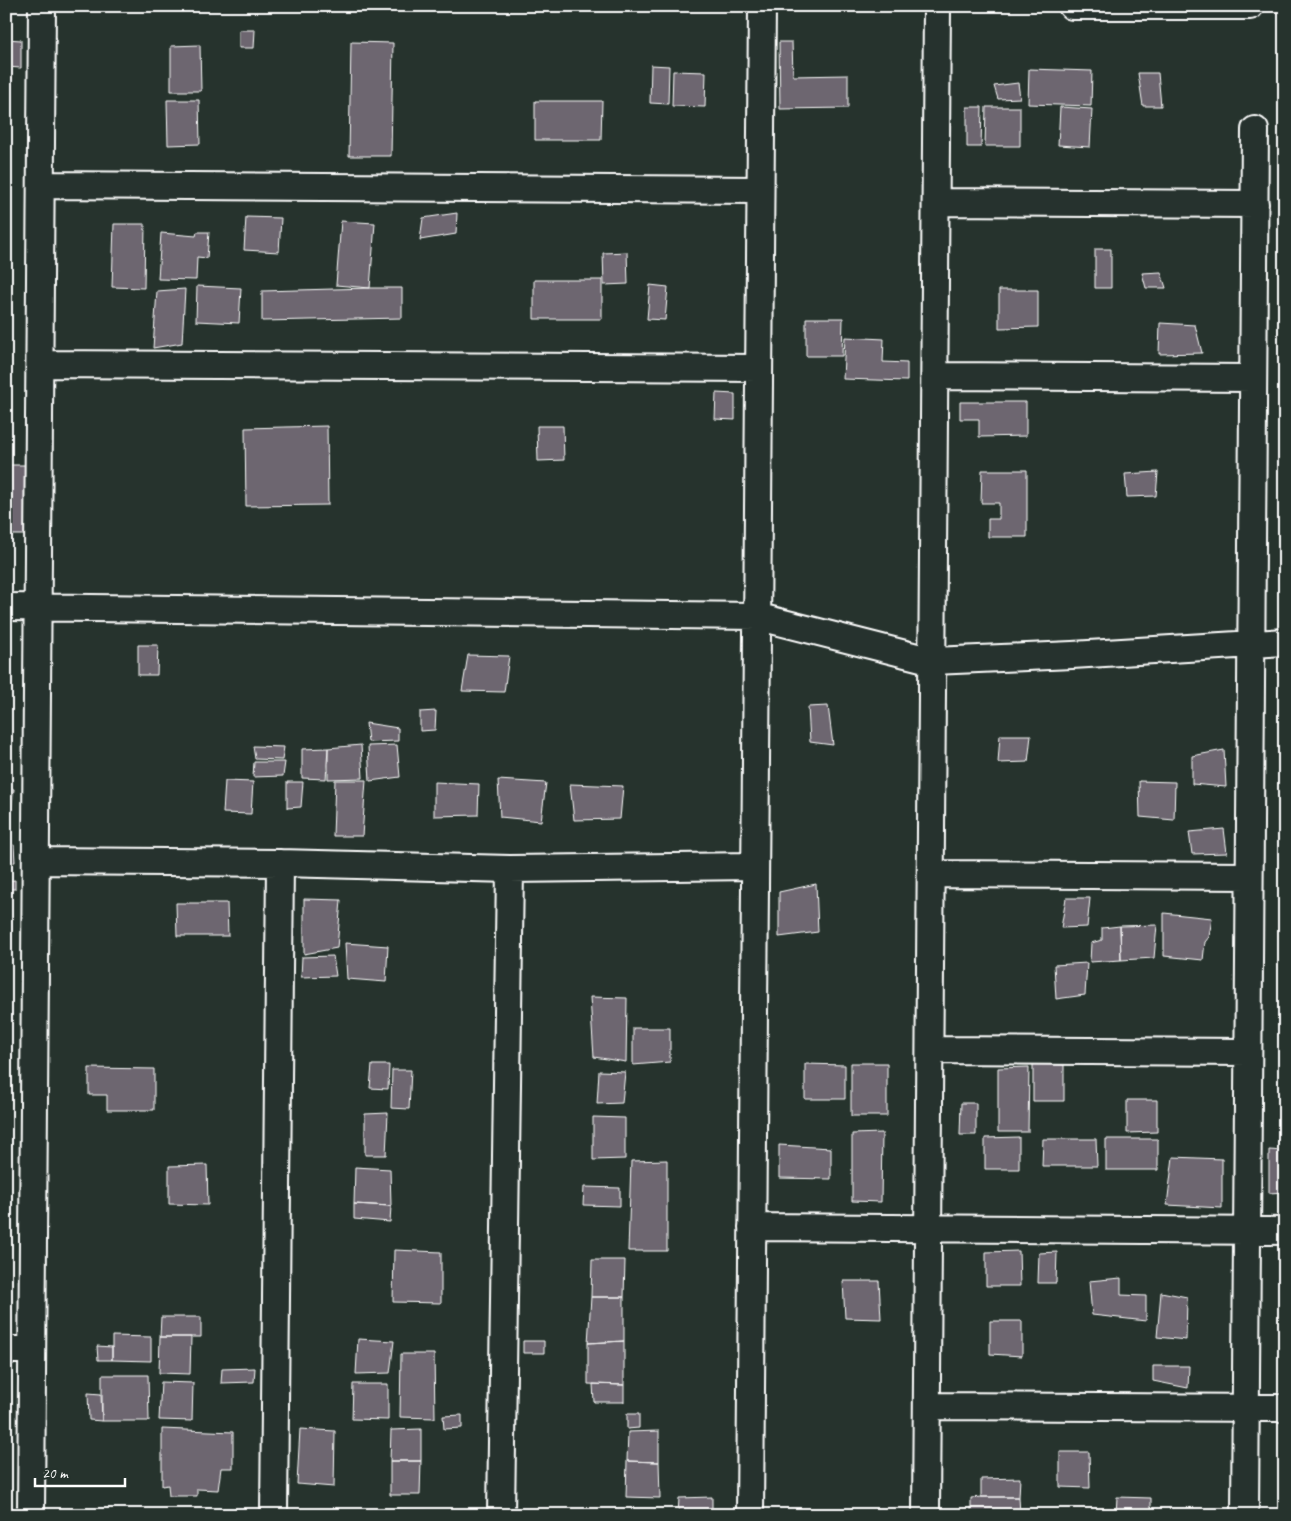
<svg xmlns="http://www.w3.org/2000/svg" width="1291" height="1521" font-family="Caveat,sans-serif">
<style>
.building{fill:#6d6670;stroke:#fff}
.lines{fill:none;stroke-linecap:round;stroke-linejoin:round}
.street-casing{stroke:#fff;stroke-width:30}
.street{stroke:#26332d;stroke-width:26}
</style>
<rect width="100%" height="100%" fill="#26332d"/>
<filter id="ink" filterUnits="userSpaceOnUse"><feTurbulence type="fractalNoise" baseFrequency=".02" numOctaves="2"/><feDisplacementMap in="SourceGraphic" scale="10" xChannelSelector="R" yChannelSelector="G"/><feConvolveMatrix kernelMatrix="1 2 1 2 8 2 1 2 1" color-interpolation-filters="sRGB"/></filter>
<g filter="url(#ink)">
<path class="building" d="M 239,30 L 255,30 L 254,48 L 239,48 Z
M 6,39 L 21,40 L 21,68 L 6,67 Z
M 351,42 L 393,43 L 391,156 L 349,156 Z
M 779,42 L 792,42 L 793,76 L 848,75 L 848,108 L 780,109 Z
M 200,45 L 201,91 L 171,91 L 171,46 Z
M 651,65 L 669,66 L 668,104 L 650,103 Z
M 1029,69 L 1092,71 L 1091,106 L 1028,104 Z
M 673,71 L 706,72 L 705,107 L 672,106 Z
M 1138,73 L 1158,73 L 1161,106 L 1143,106 Z
M 1018,83 L 1020,98 L 998,99 L 994,86 Z
M 167,100 L 199,100 L 200,144 L 168,145 Z
M 535,101 L 602,101 L 601,140 L 535,140 Z
M 967,107 L 982,107 L 981,147 L 967,147 Z
M 986,107 L 1020,107 L 1020,146 L 985,146 Z
M 1060,107 L 1092,109 L 1090,147 L 1058,145 Z
M 457,213 L 456,234 L 420,240 L 423,218 Z
M 246,217 L 281,218 L 279,252 L 244,250 Z
M 341,221 L 375,223 L 370,288 L 336,285 Z
M 114,224 L 145,224 L 144,288 L 112,287 Z
M 197,232 L 209,232 L 207,258 L 197,257 L 196,280 L 158,279 L 161,233 L 196,236 Z
M 1095,249 L 1111,249 L 1111,288 L 1095,288 Z
M 627,252 L 628,284 L 604,285 L 603,253 Z
M 1161,272 L 1166,288 L 1146,288 L 1142,273 Z
M 534,280 L 602,280 L 602,319 L 534,319 Z
M 650,285 L 668,287 L 665,320 L 647,319 Z
M 197,286 L 241,288 L 239,323 L 196,321 Z
M 370,288 L 402,288 L 402,318 L 262,321 L 262,291 Z
M 185,289 L 182,343 L 153,348 L 157,291 Z
M 999,290 L 1038,290 L 1038,327 L 999,328 Z
M 806,318 L 843,318 L 842,356 L 806,356 Z
M 1160,323 L 1195,325 L 1202,353 L 1159,354 Z
M 845,337 L 884,339 L 883,362 L 907,363 L 907,381 L 843,379 Z
M 716,393 L 735,394 L 735,420 L 715,419 Z
M 960,402 L 1026,402 L 1026,436 L 979,437 L 979,419 L 960,419 Z
M 327,426 L 328,505 L 246,506 L 245,428 Z
M 537,426 L 563,426 L 564,460 L 538,461 Z
M 6,465 L 27,465 L 26,535 L 6,535 Z
M 982,470 L 1027,470 L 1027,537 L 988,537 L 988,519 L 999,519 L 999,503 L 981,503 Z
M 1158,472 L 1156,496 L 1127,497 L 1125,474 Z
M 138,645 L 158,645 L 157,675 L 138,675 Z
M 468,655 L 509,656 L 504,692 L 462,691 Z
M 828,706 L 833,745 L 810,742 L 808,707 Z
M 436,711 L 435,730 L 420,731 L 420,712 Z
M 366,723 L 398,728 L 398,741 L 368,742 Z
M 1000,735 L 1031,735 L 1028,762 L 998,763 Z
M 361,745 L 363,778 L 328,779 L 328,748 Z
M 397,745 L 400,777 L 370,781 L 368,746 Z
M 253,746 L 284,747 L 282,760 L 255,759 Z
M 328,748 L 326,779 L 302,778 L 302,749 Z
M 1224,750 L 1226,787 L 1192,784 L 1192,756 Z
M 254,762 L 285,762 L 283,776 L 253,777 Z
M 335,780 L 366,780 L 362,836 L 333,836 Z
M 498,780 L 546,783 L 541,821 L 500,817 Z
M 225,781 L 253,782 L 251,814 L 223,813 Z
M 1139,781 L 1175,782 L 1174,820 L 1140,817 Z
M 287,782 L 303,782 L 301,807 L 287,808 Z
M 434,782 L 479,784 L 478,815 L 434,816 Z
M 570,784 L 623,786 L 620,819 L 574,820 Z
M 6,788 L 14,789 L 11,811 L 6,811 Z
M 1224,829 L 1227,853 L 1192,854 L 1189,832 Z
M 6,845 L 14,845 L 15,862 L 6,863 Z
M 15,880 L 15,889 L 6,889 L 6,881 Z
M 816,884 L 818,932 L 779,937 L 779,892 Z
M 1066,898 L 1090,898 L 1087,927 L 1061,928 Z
M 304,899 L 341,900 L 337,948 L 304,954 Z
M 176,903 L 227,903 L 228,936 L 177,936 Z
M 1164,913 L 1212,918 L 1209,937 L 1205,942 L 1203,960 L 1164,956 Z
M 1157,925 L 1154,958 L 1121,960 L 1120,926 Z
M 1120,926 L 1121,960 L 1090,962 L 1091,943 L 1102,940 L 1102,928 Z
M 345,943 L 388,946 L 386,982 L 347,979 Z
M 333,956 L 336,976 L 301,977 L 302,957 Z
M 1087,963 L 1085,995 L 1056,999 L 1054,965 Z
M 590,997 L 627,998 L 626,1062 L 594,1057 Z
M 633,1028 L 670,1028 L 670,1062 L 633,1065 Z
M 851,1063 L 887,1063 L 887,1116 L 851,1116 Z
M 805,1064 L 845,1065 L 845,1099 L 805,1099 Z
M 1033,1064 L 1064,1065 L 1064,1101 L 1033,1101 Z
M 372,1065 L 389,1065 L 388,1089 L 370,1088 Z
M 1029,1067 L 1028,1132 L 998,1132 L 998,1068 Z
M 89,1068 L 154,1069 L 154,1110 L 107,1110 L 107,1095 L 89,1095 Z
M 392,1070 L 411,1070 L 409,1109 L 391,1108 Z
M 599,1071 L 625,1072 L 622,1103 L 597,1104 Z
M 1127,1100 L 1157,1100 L 1157,1132 L 1127,1133 Z
M 961,1103 L 976,1103 L 976,1135 L 960,1135 Z
M 388,1113 L 386,1155 L 365,1155 L 365,1114 Z
M 593,1117 L 625,1118 L 625,1159 L 593,1160 Z
M 882,1133 L 881,1202 L 852,1201 L 852,1134 Z
M 1019,1137 L 1019,1169 L 985,1169 L 985,1138 Z
M 1043,1139 L 1096,1139 L 1097,1166 L 1042,1166 Z
M 1106,1139 L 1158,1139 L 1158,1170 L 1106,1170 Z
M 779,1145 L 831,1148 L 831,1179 L 779,1178 Z
M 1269,1150 L 1285,1151 L 1285,1192 L 1269,1193 Z
M 1173,1157 L 1222,1159 L 1222,1208 L 1167,1205 Z
M 667,1160 L 667,1251 L 628,1251 L 631,1161 Z
M 207,1165 L 208,1205 L 169,1204 L 169,1166 Z
M 355,1167 L 390,1169 L 391,1206 L 354,1204 Z
M 584,1187 L 620,1188 L 620,1206 L 583,1205 Z
M 354,1204 L 391,1206 L 390,1222 L 354,1219 Z
M 394,1250 L 441,1252 L 441,1303 L 393,1302 Z
M 1019,1251 L 1020,1286 L 986,1286 L 986,1252 Z
M 1057,1252 L 1056,1283 L 1038,1283 L 1039,1253 Z
M 592,1260 L 625,1260 L 624,1297 L 591,1297 Z
M 1121,1278 L 1121,1295 L 1146,1296 L 1146,1321 L 1092,1315 L 1089,1281 Z
M 843,1281 L 879,1281 L 881,1319 L 845,1318 Z
M 1279,1288 L 1285,1288 L 1285,1306 L 1280,1306 Z
M 1161,1292 L 1187,1297 L 1186,1340 L 1157,1337 Z
M 591,1297 L 624,1297 L 624,1341 L 588,1343 Z
M 161,1317 L 201,1317 L 201,1337 L 160,1337 Z
M 990,1321 L 1022,1321 L 1022,1356 L 990,1354 Z
M 112,1336 L 151,1337 L 151,1361 L 112,1360 Z
M 160,1337 L 191,1337 L 190,1374 L 159,1373 Z
M 358,1339 L 394,1341 L 390,1373 L 356,1374 Z
M 523,1341 L 544,1341 L 544,1353 L 523,1353 Z
M 624,1341 L 624,1385 L 588,1384 L 588,1343 Z
M 97,1346 L 112,1347 L 112,1360 L 98,1360 Z
M 401,1354 L 434,1354 L 435,1418 L 400,1417 Z
M 1153,1366 L 1189,1366 L 1188,1388 L 1153,1381 Z
M 255,1368 L 254,1382 L 221,1383 L 222,1369 Z
M 102,1375 L 148,1375 L 149,1421 L 102,1421 Z
M 161,1382 L 193,1383 L 192,1421 L 159,1420 Z
M 353,1384 L 388,1384 L 388,1420 L 352,1419 Z
M 593,1384 L 624,1385 L 624,1402 L 594,1402 Z
M 88,1393 L 101,1394 L 102,1421 L 89,1420 Z
M 627,1414 L 639,1414 L 639,1428 L 627,1429 Z
M 462,1415 L 462,1428 L 444,1429 L 443,1416 Z
M 162,1429 L 233,1432 L 233,1468 L 221,1468 L 218,1490 L 197,1489 L 197,1496 L 169,1496 L 168,1485 L 162,1486 Z
M 300,1429 L 335,1431 L 334,1487 L 297,1484 Z
M 421,1429 L 421,1461 L 390,1461 L 391,1430 Z
M 659,1431 L 659,1462 L 627,1461 L 628,1432 Z
M 1060,1452 L 1089,1452 L 1090,1488 L 1060,1487 Z
M 390,1461 L 421,1461 L 420,1495 L 390,1495 Z
M 627,1461 L 659,1462 L 660,1498 L 626,1497 Z
M 1020,1478 L 1019,1497 L 981,1497 L 981,1479 Z
M 712,1497 L 712,1515 L 678,1515 L 679,1498 Z
M 981,1497 L 1019,1497 L 1020,1515 L 971,1515 L 971,1498 Z
M 1117,1497 L 1151,1498 L 1151,1515 L 1116,1515 Z
M 392,1509 L 427,1510 L 427,1515 L 392,1515 Z"/>
<g class="lines">
<g class="street-casing">
<path id="street" d="M 1072,6 L 1250,6
M 41,185 L 760,190
M 936,202 L 1255,204
M 40,364 L 759,368
M 935,376 L 1253,378
M 6,607 L 756,616 L 933,661 L 1072,655 L 1285,642
M 36,861 L 280,863 L 510,869 L 755,866
M 931,874 L 1249,876
M 930,1050 L 1248,1052
M 752,1227 L 1285,1231
M 6,1350 L 32,1350
M 927,1406 L 1285,1408
M 31,1515 L 42,6
M 274,1515 L 280,863
M 501,1515 L 510,869
M 750,1515 L 762,6
M 926,1515 L 937,6
M 1245,1515 L 1255,130"/>
</g>
<use href="#street" class="street"/>
</g>
</g>
<rect width="1291" height="1521" fill="none" stroke="#26332d" stroke-width="25"/>
<rect x="12" y="12" width="1266" height="1496" fill="none" stroke="#fff" stroke-width="2" filter="url(#ink)"/>
<path d="M35 1478v8h90v-8" fill="none" stroke="#ffffff" stroke-width="2.5"/>
<text x="42" y="1478" font-size="15" fill="#ffffff" stroke="#26332d" stroke-width="4" paint-order="stroke">20 m</text>
</svg>
